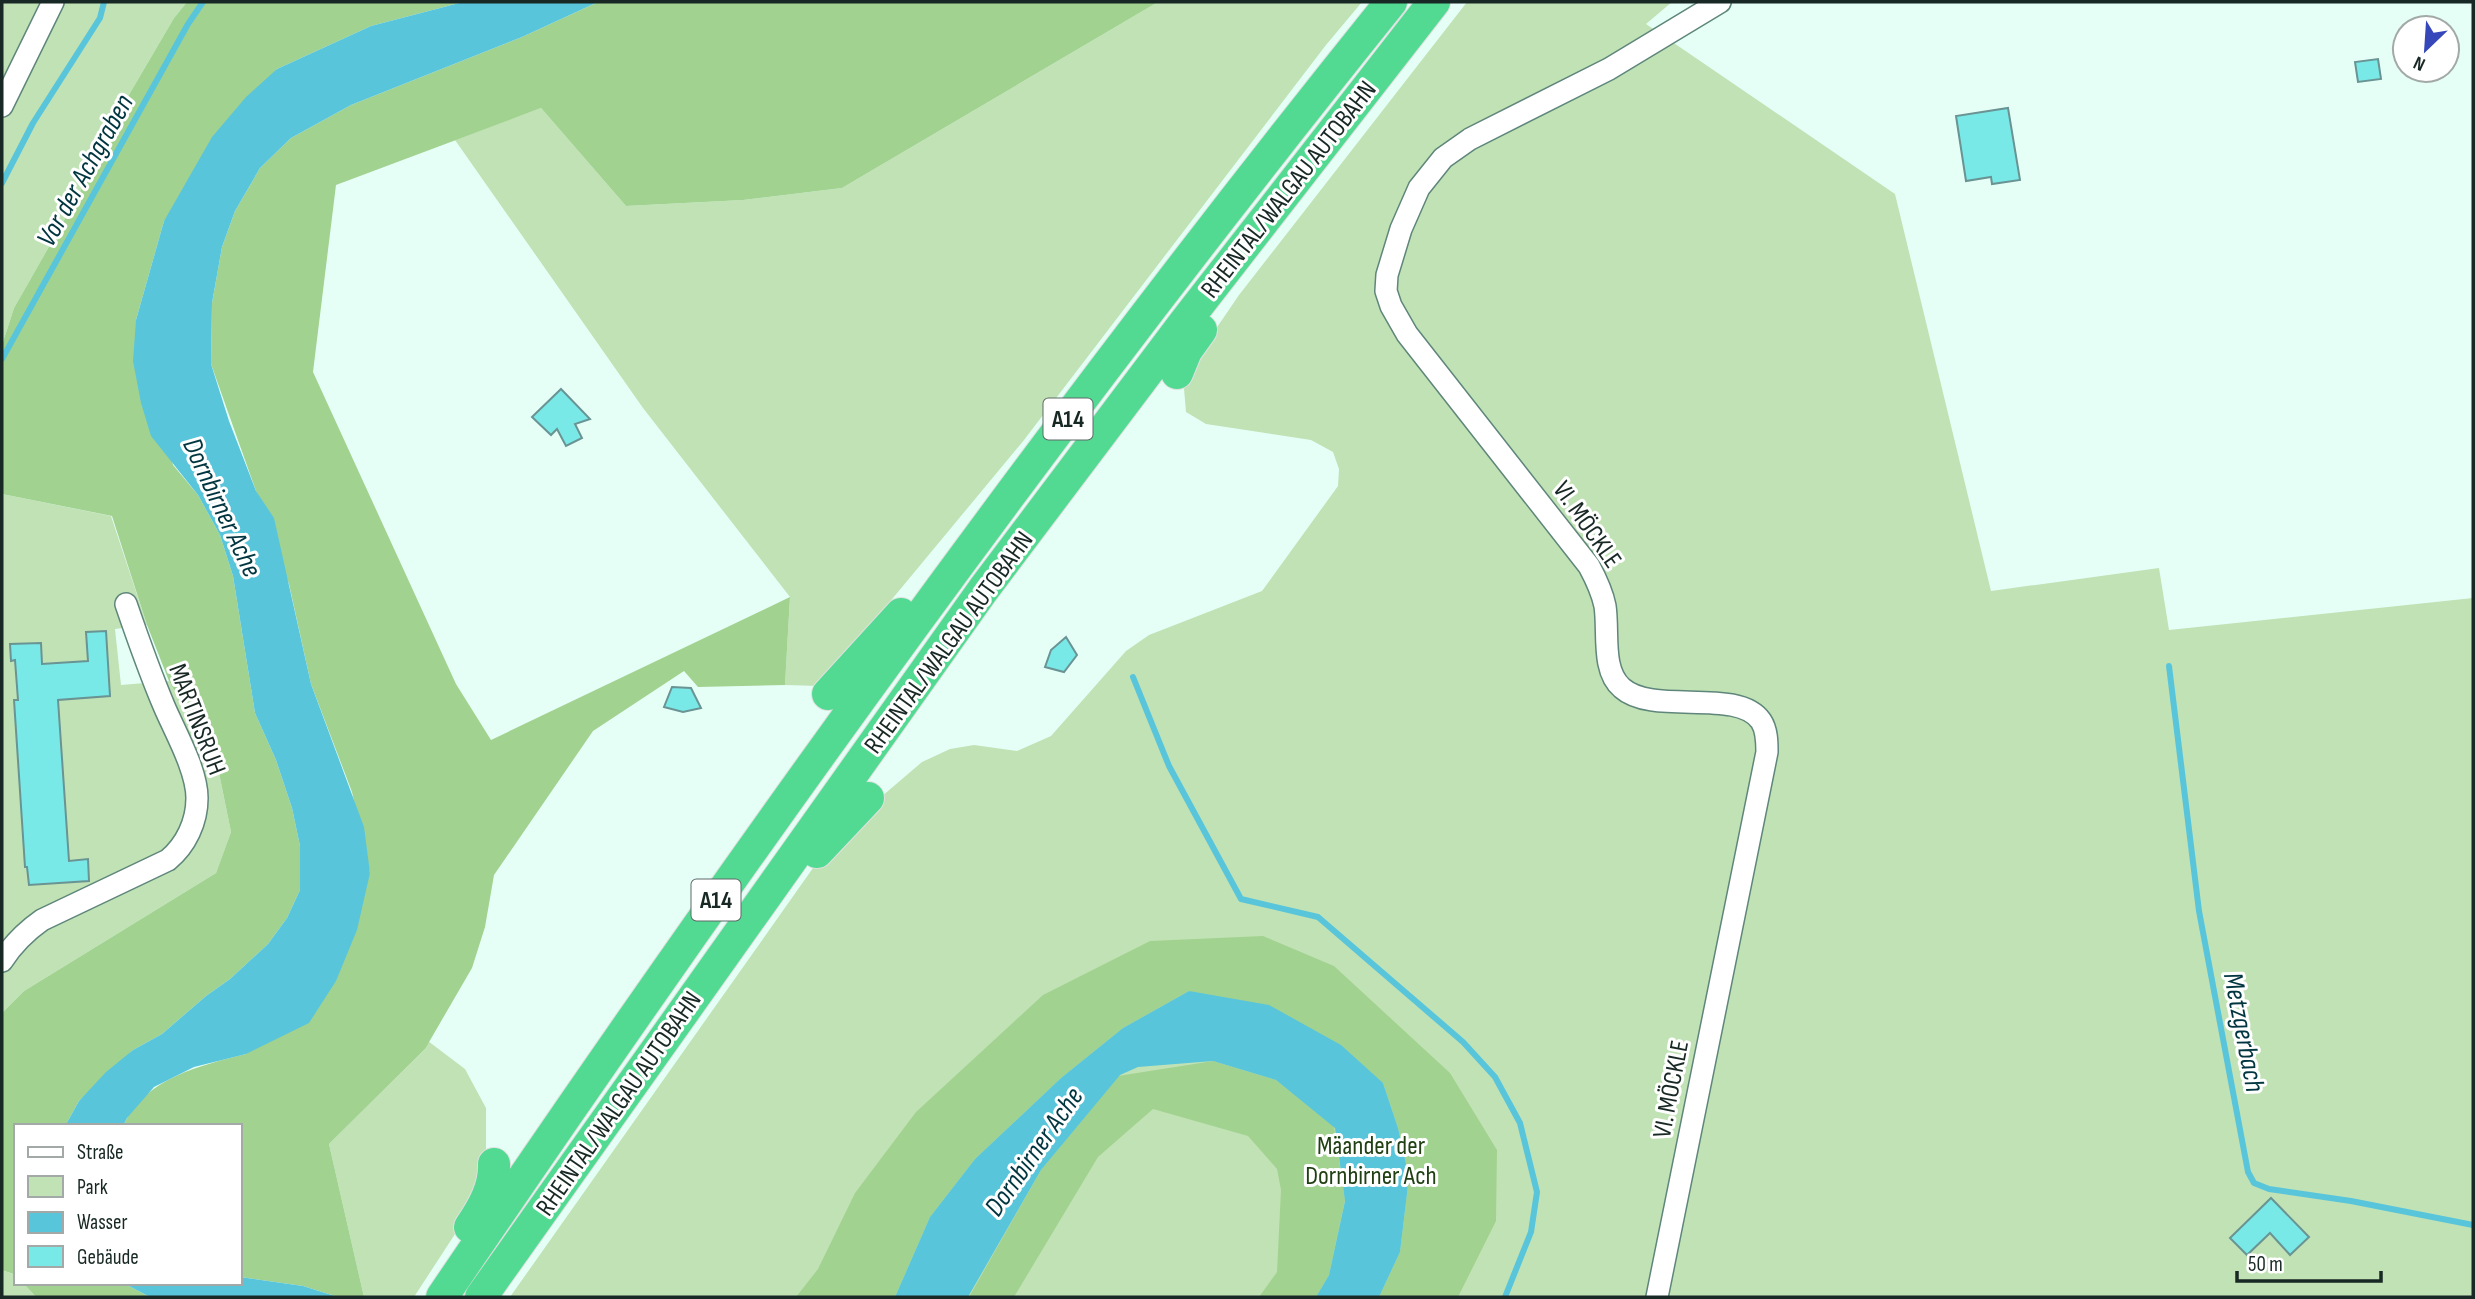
<svg xmlns="http://www.w3.org/2000/svg" width="2475" height="1299" font-family="'Sofia Sans Condensed',sans-serif">
<style>
.green{fill:#c1e2b5}
.forest{fill:#a2d290}
.water{fill:#59c5db}
.lines{fill:none;stroke-linecap:round;stroke-linejoin:round}
.stream{stroke:#59c5db;stroke-width:6}
.building{fill:#79e9e8;stroke:#699493;stroke-width:2}
.minor-casing{stroke:#5f867b;stroke-width:24}
.highway-casing{stroke:#dfe1e0;stroke-width:34}
.minor{stroke:#fff;stroke-width:21}
.highway{stroke:#53da92;stroke-width:32}
.labels{text-anchor:middle;stroke-width:6;stroke-linejoin:round;paint-order:stroke}
.shield{fill:#fff;stroke:#5d6866;stroke-width:2}
.shield-label{font-size:24px;font-weight:bold;fill:#182824}
.street-label{font-size:26px;fill:#182824;stroke:#fff}
.park-label{font-size:26px;fill:#204013;stroke:#fff}
.water-label{font-size:28px;font-style:italic;fill:#013640;stroke:#fff}
</style>
<rect width="100%" height="100%" fill="#e5fff7"/>
<path class="green" d="M 2,2 L 187,2 L 174,18 L 113,122 L 79,194 L 14,308 L 2,345 Z
M 1158,2 L 1362,2 L 1326,45 L 1024,440 L 820,686 L 785,685 L 790,597 L 643,408 L 455,140 L 541,108 L 626,206 L 743,200 L 842,188 Z
M 1467,2 L 1672,2 L 1646,24 L 1895,194 L 1991,591 L 2159,568 L 2169,630 L 2473,598 L 2473,1297 L 510,1297 L 813,868 L 881,797 L 922,762 L 950,749 L 974,745 L 1017,751 L 1051,736 L 1126,651 L 1149,635 L 1262,591 L 1338,486 L 1339,469 L 1333,452 L 1311,440 L 1206,424 L 1186,412 L 1183,377 L 1239,295 Z
M 2,494 L 111,516 L 147,625 L 115,629 L 121,685 L 169,681 L 218,768 L 231,832 L 216,873 L 24,991 L 2,1013 Z
M 428,1041 L 465,1069 L 486,1108 L 486,1168 L 472,1208 L 414,1297 L 364,1297 L 329,1144 L 425,1049 Z
M 2,1270 L 15,1275 L 16,1283 L 23,1283 L 36,1297 L 2,1297 Z"/>
<path class="forest" d="M 187,2 L 463,2 L 371,26 L 277,69 L 164,221 L 136,320 L 173,465 L 198,495 L 220,535 L 233,576 L 255,713 L 276,760 L 292,808 L 300,846 L 300,890 L 287,918 L 268,944 L 230,979 L 206,996 L 162,1034 L 133,1050 L 79,1101 L 65,1126 L 16,1126 L 16,1275 L 2,1270 L 2,1013 L 24,991 L 216,873 L 231,832 L 218,768 L 169,681 L 147,625 L 112,516 L 2,494 L 2,345 L 14,308 L 79,194 L 113,122 L 174,18 Z
M 598,2 L 1158,2 L 842,188 L 743,200 L 626,206 L 541,108 L 336,185 L 313,372 L 456,684 L 491,740 L 790,597 L 785,685 L 698,687 L 684,671 L 593,731 L 494,875 L 485,927 L 472,968 L 425,1049 L 329,1144 L 364,1297 L 338,1297 L 303,1286 L 240,1277 L 240,1126 L 123,1126 C 144,1078 202,1065 246,1054 L 370,873 L 352,792 L 311,684 L 289,584 L 211,364 L 212,303 L 222,247 L 235,211 L 260,168 L 291,138 L 351,105 L 522,37 Z
M 1263,936 L 1334,966 L 1450,1073 L 1497,1150 L 1496,1221 L 1458,1297 L 1379,1297 L 1400,1252 L 1409,1177 L 1398,1128 L 1383,1083 L 1189,991 L 1123,1028 L 1061,1078 L 975,1159 L 930,1217 L 895,1297 L 796,1297 L 818,1269 L 855,1193 L 916,1112 L 1043,995 L 1150,941 Z
M 1213,1061 L 1276,1080 L 1334,1126 L 1345,1200 L 1329,1275 L 1316,1297 L 1259,1297 L 1277,1272 L 1281,1190 L 1277,1169 L 1248,1136 L 1153,1109 L 1098,1157 L 1014,1297 L 969,1297 L 1041,1170 L 1118,1076 Z
M 23,1283 L 123,1283 L 150,1297 L 36,1297 Z"/>
<path class="water" d="M 463,2 L 598,2 L 522,37 L 351,105 L 291,138 L 260,168 L 235,211 L 222,247 L 212,303 L 211,364 L 229,421 L 256,491 L 274,518 L 311,684 L 364,827 L 370,873 L 357,930 L 336,981 L 309,1023 L 246,1054 L 194,1067 L 154,1087 L 127,1118 L 123,1126 L 65,1126 L 79,1101 L 106,1072 L 133,1050 L 162,1034 L 206,996 L 230,979 L 268,944 L 287,918 L 300,890 L 300,846 L 292,808 L 276,760 L 255,713 L 233,576 L 220,535 L 198,495 L 151,436 L 141,403 L 133,361 L 136,320 L 164,221 L 212,137 L 246,97 L 277,69 L 371,26 Z
M 1189,991 L 1269,1005 L 1341,1045 L 1383,1083 L 1398,1128 L 1409,1177 L 1400,1252 L 1379,1297 L 1316,1297 L 1329,1275 L 1345,1201 L 1335,1128 L 1276,1080 L 1213,1061 L 1138,1067 L 1120,1075 L 1041,1170 L 968,1297 L 895,1297 L 930,1217 L 975,1159 L 1061,1078 L 1123,1028 Z
M 240,1277 L 303,1286 L 338,1297 L 150,1297 L 123,1283 L 240,1283 Z"/>
<g class="lines">
<path class="stream" d="M 2,183 L 33,123 L 100,18 L 104,2
M 2,359 L 188,24 L 203,2
M 2169,666 L 2199,911 L 2248,1172 L 2254,1183 L 2269,1189 L 2351,1201 L 2473,1225
M 1133,677 L 1169,766 L 1241,899 L 1318,917 L 1463,1042 L 1495,1077 L 1520,1123 L 1537,1192 L 1531,1232 L 1505,1297"/>
</g>
<path class="building" d="M 2378,59 L 2381,79 L 2358,82 L 2355,62 Z
M 2008,108 L 2020,180 L 1992,184 L 1991,177 L 1966,181 L 1956,116 Z
M 561,389 L 590,419 L 575,424 L 582,438 L 566,446 L 557,429 L 551,435 L 532,417 Z
M 106,631 L 110,696 L 58,700 L 69,861 L 88,859 L 89,881 L 29,885 L 27,867 L 25,867 L 14,700 L 18,700 L 15,660 L 11,661 L 10,644 L 41,643 L 42,664 L 88,661 L 86,632 Z
M 1066,637 L 1077,655 L 1064,672 L 1045,667 L 1051,650 Z
M 672,687 L 691,688 L 701,708 L 683,712 L 664,707 Z
M 2271,1198 L 2309,1237 L 2290,1255 L 2270,1233 L 2247,1255 L 2230,1238 Z"/>
<g class="lines">
<g class="minor-casing">
<path id="minor" d="M 2,106 L 53,2
M 2,961 C 13,944 25,932 42,920 L 168,860 C 186,845 197,822 197,798 C 197,770 175,732 164,706 C 150,673 138,639 126,604
M 1657,1297 L 1767,752 C 1767,742 1767,730 1761,721 C 1738,687 1653,716 1622,688 C 1601,670 1609,632 1605,606 C 1602,591 1596,579 1589,566 L 1407,334 L 1391,306 L 1386,291 L 1387,275 L 1401,229 L 1419,188 L 1443,158 L 1470,139 L 1609,69 L 1720,2"/>
</g>
<g class="highway-casing">
<path id="highway" d="M 1177,373 L 1186,351 L 1201,330
M 828,694 L 901,614
M 817,852 L 868,798
M 470,1227 C 483,1208 495,1187 494,1164
M 442,1297 C 742,854 1055,419 1391,2
M 481,1297 L 983,590 L 1185,322 L 1434,2"/>
</g>
<use href="#minor" class="minor"/>
<use href="#highway" class="highway"/>
</g>
<g class="labels">
<g class="shield">
<rect x="1043.5" y="398.5" width="49" height="41" rx="5"/>
<rect x="691.5" y="879.5" width="49" height="41" rx="5"/>
</g>
<g class="shield-label">
<text x="1068" y="427">A14</text>
<text x="716" y="908">A14</text>
</g>
<g class="street-label">
<text transform="translate(1288 189) rotate(-52)" y="9">RHEINTAL/WALGAU AUTOBAHN</text>
<text transform="translate(1588 524) rotate(55)" y="9">VI. MÖCKLE</text>
<text transform="translate(948 642) rotate(-54)" y="9">RHEINTAL/WALGAU AUTOBAHN</text>
<text transform="translate(198 719) rotate(69)" y="9">MARTINSRUH</text>
<text transform="translate(1670 1089) rotate(-79)" y="9">VI. MÖCKLE</text>
<text transform="translate(618 1103) rotate(-55)" y="9">RHEINTAL/WALGAU AUTOBAHN</text>
</g>
<g class="park-label">
<text x="1371" y="1154">Mäander der<tspan x="1371" dy="30">Dornbirner Ach</tspan></text>
</g>
<g class="water-label">
<text transform="translate(84 170) rotate(-61)" y="10">Vor der Achgraben</text>
<text transform="translate(223 507) rotate(65)" y="10">Dornbirner Ache</text>
<text transform="translate(2245 1032) rotate(79)" y="10">Metzgerbach</text>
<text transform="translate(1033 1151) rotate(-55)" y="10">Dornbirner Ache</text>
</g>
</g>
<rect width="2475" height="1299" fill="none" stroke="#182824" stroke-width="7"/>
<rect x="14" y="1124" width="228" height="161" fill="#ffffff" stroke="#a3a9a7" stroke-width="2"/>
<rect x="28" y="1147" width="35" height="10" fill="#ffffff" stroke="#a3a9a7" stroke-width="2"/>
<text x="77" y="1159" font-size="21" fill="#182824">Straße</text>
<rect x="28" y="1176" width="35" height="21" fill="#c1e2b5" stroke="#a3a9a7" stroke-width="2"/>
<text x="77" y="1194" font-size="21" fill="#182824">Park</text>
<rect x="28" y="1212" width="35" height="21" fill="#59c5db" stroke="#a3a9a7" stroke-width="2"/>
<text x="77" y="1229" font-size="21" fill="#182824">Wasser</text>
<rect x="28" y="1246" width="35" height="21" fill="#79e9e8" stroke="#a3a9a7" stroke-width="2"/>
<text x="77" y="1264" font-size="21" fill="#182824">Gebäude</text>
<g transform="translate(2426 49) rotate(205)"><circle r="33" fill="#ffffff" stroke="#a3a9a7" stroke-width="2"/>
<path d="M0-5L12 26L0 18L-12 26Z" fill="#3647ba"/>
<text y="-10" font-size="19" font-weight="bold" text-anchor="middle" fill="#182824">N</text>
</g>
<path d="M2237 1271v10h144v-10" fill="none" stroke="#182824" stroke-width="3.5"/>
<text x="2248" y="1271" font-size="21" fill="#182824" stroke="#ffffff" stroke-width="5" paint-order="stroke">50 m</text>
</svg>
